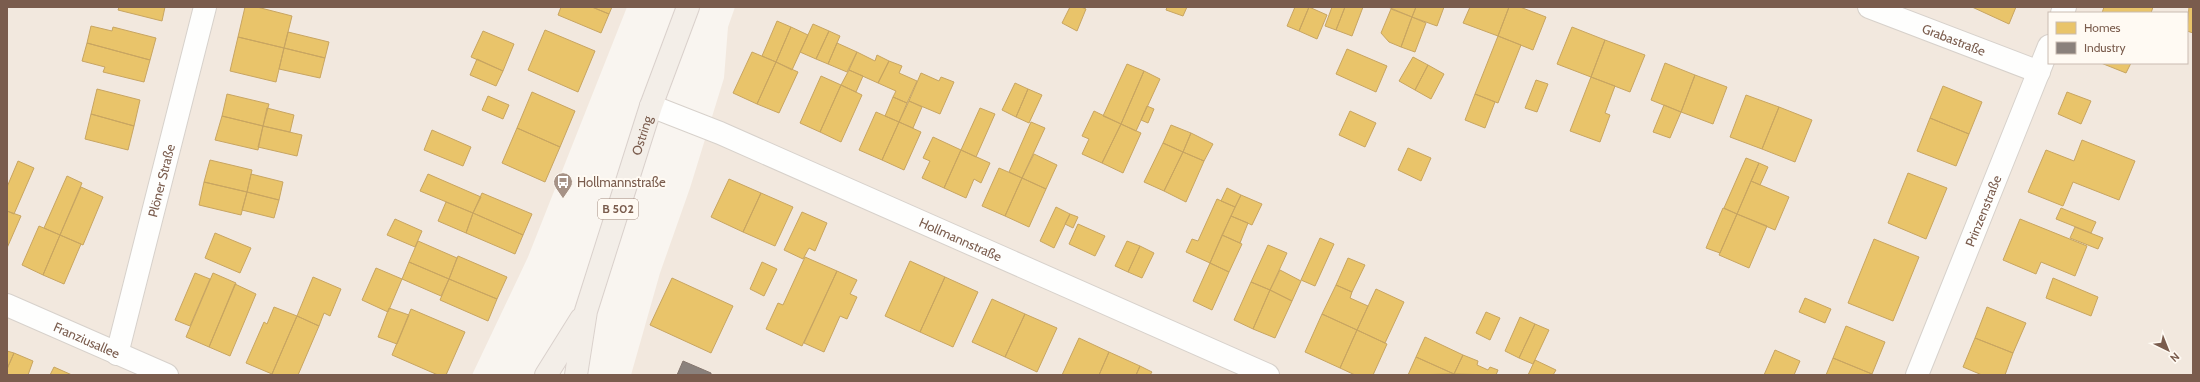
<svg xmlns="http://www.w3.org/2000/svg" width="2200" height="382" font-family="Cabin,sans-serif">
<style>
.residential{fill:#f2e8de;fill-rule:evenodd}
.homes{fill:#e9c46a;stroke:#c8a561}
.industry{fill:#8a817c;stroke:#85766e}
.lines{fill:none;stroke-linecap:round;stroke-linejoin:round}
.street-casing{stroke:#d7d1cb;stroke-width:24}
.primary-casing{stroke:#dad1cc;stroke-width:24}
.street{stroke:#fefefd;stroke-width:22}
.primary{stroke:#f3eee8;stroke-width:22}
.labels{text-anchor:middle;stroke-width:4;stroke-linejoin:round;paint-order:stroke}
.shield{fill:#fffaf3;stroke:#a28b7f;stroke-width:1}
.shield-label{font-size:12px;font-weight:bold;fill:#7a5c4d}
.street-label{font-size:13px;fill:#7a5c4d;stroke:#fffaf3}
.poi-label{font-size:13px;fill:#7a5c4d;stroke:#fffaf3;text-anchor:start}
</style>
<rect width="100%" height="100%" fill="#f9f5f0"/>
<path class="residential" d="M 7,7 L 627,7 L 528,257 L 472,375 L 7,375 Z
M 735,7 L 2193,7 L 2193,375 L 631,375 L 660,273 L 690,188 L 724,78 L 728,27 ZM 2049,13 L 2187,13 L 2187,63 L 2049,63 Z"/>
<path class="homes" d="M 119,7 L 165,7 L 162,21 L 118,10 Z
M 245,7 L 257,7 L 292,16 L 284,48 L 238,37 Z
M 561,7 L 592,7 L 609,14 L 601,33 L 558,15 Z
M 592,7 L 612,7 L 609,14 Z
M 1070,7 L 1081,7 L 1086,9 L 1077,31 L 1062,23 Z
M 1167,7 L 1187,7 L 1183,16 L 1166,10 Z
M 1295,7 L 1309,7 L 1299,31 L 1287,26 Z
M 1309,7 L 1327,15 L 1317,39 L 1299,31 Z
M 1332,7 L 1345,7 L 1336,30 L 1325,26 Z
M 1345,7 L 1363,7 L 1352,36 L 1336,30 Z
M 1388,7 L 1416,7 L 1412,17 Z
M 1416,7 L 1444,7 L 1437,26 L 1412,17 Z
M 1470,7 L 1509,7 L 1498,36 L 1463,23 Z
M 1509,7 L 1520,7 L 1546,17 L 1533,50 L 1498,36 Z
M 1972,7 L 2016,7 L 2009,24 Z
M 2104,7 L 2153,7 L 2151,13 L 2102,13 Z
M 2189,7 L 2193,7 L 2193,33 L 2187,31 Z
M 1391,9 L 1412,17 L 1401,47 L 1389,42 L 1381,33 Z
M 1412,17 L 1426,23 L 1415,52 L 1401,47 Z
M 777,21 L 791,27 L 776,62 L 762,56 Z
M 813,24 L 829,31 L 816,59 L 800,52 Z
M 91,26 L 112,31 L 113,27 L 156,38 L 150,60 L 87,43 Z
M 791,27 L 808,35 L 792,70 L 776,62 Z
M 1572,27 L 1605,40 L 1591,77 L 1557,64 Z
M 545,30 L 595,51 L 578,92 L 528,70 Z
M 483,31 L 514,44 L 503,71 L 471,57 Z
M 829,31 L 840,36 L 828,64 L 816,59 Z
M 288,32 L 329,42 L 325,58 L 284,48 Z
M 1498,36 L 1521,45 L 1498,103 L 1475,94 Z
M 238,37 L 284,48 L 276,82 L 230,71 Z
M 1605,40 L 1645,55 L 1630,92 L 1591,77 Z
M 87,43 L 150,60 L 144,82 L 103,72 L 105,67 L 82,61 Z
M 837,43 L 857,52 L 847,72 L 828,64 Z
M 284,48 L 325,58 L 320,78 L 279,69 Z
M 1347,49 L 1387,66 L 1376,92 L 1336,74 Z
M 752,52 L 776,62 L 757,104 L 733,93 Z
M 857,52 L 875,61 L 877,55 L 889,61 L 878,83 L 849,70 Z
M 1413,57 L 1428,65 L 1415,90 L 1399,81 Z
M 477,59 L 503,71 L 496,86 L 470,75 Z
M 889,61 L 902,66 L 899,73 L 917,81 L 907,103 L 893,97 L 896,91 L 878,83 Z
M 776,62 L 798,72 L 779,113 L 757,104 Z
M 1665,63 L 1695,75 L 1681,112 L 1651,100 Z
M 2101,63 L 2131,63 L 2126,73 Z
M 1127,64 L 1144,71 L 1121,124 L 1103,116 Z
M 1428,65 L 1444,74 L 1431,99 L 1415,90 Z
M 849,70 L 863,76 L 856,92 L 841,85 Z
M 1144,71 L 1160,79 L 1136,131 L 1121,124 Z
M 921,73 L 939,81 L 941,77 L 954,82 L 940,114 L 909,101 Z
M 1695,75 L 1727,87 L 1713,124 L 1681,112 Z
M 821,76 L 841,85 L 820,132 L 800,123 Z
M 1591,77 L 1615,86 L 1605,113 L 1610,115 L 1600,142 L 1570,131 Z
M 1536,80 L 1548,84 L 1537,112 L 1525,108 Z
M 1015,83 L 1028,89 L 1016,117 L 1002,110 Z
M 841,85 L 862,95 L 841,142 L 820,132 Z
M 1943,86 L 1982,102 L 1969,134 L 1930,118 Z
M 97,89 L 140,100 L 134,126 L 91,114 Z
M 1028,89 L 1042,95 L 1029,123 L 1016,117 Z
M 532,92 L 575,111 L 560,147 L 517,128 Z
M 2067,92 L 2091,101 L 2081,124 L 2058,114 Z
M 227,94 L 269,104 L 263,126 L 222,116 Z
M 1475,94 L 1495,102 L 1485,128 L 1465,120 Z
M 1746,95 L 1779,107 L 1762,149 L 1730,137 Z
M 488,96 L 509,105 L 503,119 L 482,110 Z
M 893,97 L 907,103 L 899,122 L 885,116 Z
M 909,101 L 922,107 L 913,128 L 899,122 Z
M 1664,105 L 1681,112 L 1670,138 L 1653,132 Z
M 1147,106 L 1154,109 L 1148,123 L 1141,120 Z
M 1779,107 L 1812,120 L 1795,162 L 1762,149 Z
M 267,108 L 294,115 L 290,132 L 263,126 Z
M 980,108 L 995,114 L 976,157 L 961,150 Z
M 1094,111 L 1121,124 L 1102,163 L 1082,154 L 1089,139 L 1082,136 Z
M 1350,111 L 1376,123 L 1365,147 L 1339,135 Z
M 876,112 L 899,122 L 882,160 L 859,150 Z
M 91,114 L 134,126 L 128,150 L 85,139 Z
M 222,116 L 263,126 L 258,150 L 215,140 Z
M 1930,118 L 1969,134 L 1956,166 L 1917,151 Z
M 899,122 L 921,132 L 904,170 L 882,160 Z
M 1031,122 L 1045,128 L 1022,178 L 1009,172 Z
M 1121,124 L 1141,133 L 1123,173 L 1102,163 Z
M 1171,125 L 1191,133 L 1183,152 L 1163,143 Z
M 263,126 L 302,135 L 297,156 L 258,147 Z
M 517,128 L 560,147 L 545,182 L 502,163 Z
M 432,130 L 471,147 L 463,166 L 424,150 Z
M 1191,133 L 1213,144 L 1204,161 L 1183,152 Z
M 933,137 L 961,150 L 944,188 L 922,178 L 930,161 L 923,158 Z
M 2082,140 L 2135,161 L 2119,200 L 2073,182 L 2063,206 L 2028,192 L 2046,150 L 2074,161 Z
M 1163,143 L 1183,152 L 1164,191 L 1144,182 Z
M 1408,148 L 1431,158 L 1421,181 L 1398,170 Z
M 961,150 L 990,163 L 981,183 L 974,179 L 966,198 L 944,188 Z
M 1183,152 L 1204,161 L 1186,202 L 1164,191 Z
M 1034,154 L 1057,165 L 1046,189 L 1022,178 Z
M 1746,158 L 1759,163 L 1737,214 L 1724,208 Z
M 210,160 L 252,170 L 247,192 L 204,182 Z
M 18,161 L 34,168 L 14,214 L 7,211 L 7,187 Z
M 1759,163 L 1768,167 L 1760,185 L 1751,181 Z
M 999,168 L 1022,178 L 1005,216 L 982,206 Z
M 1908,173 L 1947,188 L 1926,239 L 1888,223 Z
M 251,174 L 283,182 L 279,200 L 247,192 Z
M 428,174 L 481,197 L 473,213 L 420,191 Z
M 67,176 L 82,183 L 60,235 L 44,228 Z
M 1022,178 L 1046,189 L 1029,227 L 1005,216 Z
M 729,179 L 761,193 L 743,232 L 711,217 Z
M 1751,181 L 1789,197 L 1775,230 L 1737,214 Z
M 204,182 L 247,192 L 241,215 L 199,205 Z
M 81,187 L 103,197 L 83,245 L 60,235 Z
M 1227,188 L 1241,195 L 1235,207 L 1221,201 Z
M 247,192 L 279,200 L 274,218 L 242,210 Z
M 482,193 L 532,214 L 523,235 L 473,213 Z
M 761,193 L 793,207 L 775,246 L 743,232 Z
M 1241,195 L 1262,204 L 1252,225 L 1231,216 Z
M 1217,199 L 1235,207 L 1210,263 L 1186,252 L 1192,239 L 1198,241 Z
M 446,202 L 473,213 L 466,233 L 438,221 Z
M 1056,207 L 1070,214 L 1054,248 L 1040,241 Z
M 1723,208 L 1737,214 L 1720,253 L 1706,248 Z
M 2061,208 L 2096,222 L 2091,233 L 2056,219 Z
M 7,211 L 21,216 L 7,248 Z
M 802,212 L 827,223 L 815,251 L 809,248 L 803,259 L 784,250 Z
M 473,213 L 523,235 L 515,254 L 466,233 Z
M 1070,214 L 1078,217 L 1073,228 L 1065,224 Z
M 1737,214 L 1767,226 L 1749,268 L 1719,255 Z
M 1231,216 L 1248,223 L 1240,243 L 1222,235 Z
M 395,219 L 422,231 L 415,247 L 387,235 Z
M 2020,219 L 2087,246 L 2075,276 L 2041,262 L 2036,274 L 2003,260 Z
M 1078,224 L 1105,236 L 1095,256 L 1069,244 Z
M 39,226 L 60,235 L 43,275 L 22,265 Z
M 2075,227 L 2103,238 L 2098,249 L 2070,238 Z
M 215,233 L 251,248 L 240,273 L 205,258 Z
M 60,235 L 81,244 L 64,284 L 43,275 Z
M 1222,235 L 1242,244 L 1229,272 L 1210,263 Z
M 1320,238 L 1334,244 L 1315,286 L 1301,280 Z
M 1874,239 L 1919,257 L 1893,321 L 1848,303 Z
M 418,241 L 457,258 L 449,279 L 409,262 Z
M 1127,241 L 1140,246 L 1128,272 L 1115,266 Z
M 1268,245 L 1287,253 L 1270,290 L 1251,282 Z
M 1140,246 L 1154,253 L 1142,278 L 1128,272 Z
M 458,256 L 507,277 L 497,299 L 449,279 Z
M 805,257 L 837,271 L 802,346 L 766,329 L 778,303 L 783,305 Z
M 1348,258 L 1365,265 L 1352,292 L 1336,285 Z
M 910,261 L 945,277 L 920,332 L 885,316 Z
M 409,262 L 449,279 L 441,296 L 402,279 Z
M 762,262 L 777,269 L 764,296 L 750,289 Z
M 1210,263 L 1229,272 L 1212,310 L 1193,301 Z
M 376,268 L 402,279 L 388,312 L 362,300 Z
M 1280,270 L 1301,281 L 1292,301 L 1270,290 Z
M 837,271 L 857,280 L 850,294 L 857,297 L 847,319 L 840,316 L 824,352 L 804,343 Z
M 195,273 L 210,279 L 190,326 L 175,320 Z
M 213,273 L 236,283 L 209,347 L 186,337 Z
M 313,277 L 341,289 L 330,316 L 324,313 L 319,326 L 297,316 Z
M 945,277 L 978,292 L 953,347 L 920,332 Z
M 672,278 L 733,306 L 711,353 L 650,325 Z
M 2053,278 L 2098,297 L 2091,316 L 2046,298 Z
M 449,279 L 497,299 L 488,321 L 440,300 Z
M 1251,282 L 1270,290 L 1253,329 L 1234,320 Z
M 235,284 L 256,294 L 230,356 L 209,347 Z
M 1336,285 L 1352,292 L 1350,298 L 1368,306 L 1357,330 L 1322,314 Z
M 1376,289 L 1404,302 L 1385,343 L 1357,330 Z
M 1270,290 L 1292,301 L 1275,338 L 1253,329 Z
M 1805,298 L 1831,309 L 1825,323 L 1799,312 Z
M 992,299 L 1025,314 L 1005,357 L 972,342 Z
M 274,307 L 297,316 L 272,374 L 246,363 L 264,322 L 267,324 Z
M 1987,307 L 2026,323 L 2013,353 L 1975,338 Z
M 389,308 L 409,315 L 397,344 L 378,337 Z
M 411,309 L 465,332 L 446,375 L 438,375 L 392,355 Z
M 1486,312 L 1500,318 L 1490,340 L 1476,333 Z
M 1025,314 L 1057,328 L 1037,372 L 1005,357 Z
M 1322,314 L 1357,330 L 1340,368 L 1305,352 Z
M 297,316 L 319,326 L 298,375 L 274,375 L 272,374 Z
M 1520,317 L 1535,324 L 1519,358 L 1505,351 Z
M 1535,324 L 1549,330 L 1533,364 L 1519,358 Z
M 1846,326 L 1885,342 L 1872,374 L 1833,358 Z
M 1357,330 L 1387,344 L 1373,375 L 1355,375 L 1340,368 Z
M 1425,337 L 1463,355 L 1454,374 L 1416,357 Z
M 1079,338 L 1109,352 L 1099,375 L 1062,375 Z
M 1975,338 L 2013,353 L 2005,375 L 1982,375 L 1963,367 Z
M 1775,350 L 1800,361 L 1794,375 L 1764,375 Z
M 7,351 L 14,353 L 7,369 Z
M 1109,352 L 1140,366 L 1136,375 L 1099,375 Z
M 14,353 L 33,361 L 28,375 L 7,375 L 7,369 Z
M 1463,355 L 1478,361 L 1477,365 L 1488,370 L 1490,367 L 1498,370 L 1496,375 L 1454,374 Z
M 1416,357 L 1454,374 L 1408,375 Z
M 1833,358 L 1872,374 L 1872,375 L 1826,375 Z
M 1535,360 L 1556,370 L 1553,375 L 1528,375 Z
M 1140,366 L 1152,372 L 1150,375 L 1136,375 Z
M 54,367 L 72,375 L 50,375 Z"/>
<path class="industry" d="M 683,361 L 711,373 L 711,375 L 677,375 Z"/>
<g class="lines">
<g class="street-casing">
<g id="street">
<path id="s1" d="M 1869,7 L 2039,72"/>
<path d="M 2062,13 L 2065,7"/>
<path id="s2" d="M 651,106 L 720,133 L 1268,375"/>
<path id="s3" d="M 7,305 L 167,375"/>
<path id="s4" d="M 117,354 L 205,7"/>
<path id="s5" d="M 1917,375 L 2049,46"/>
</g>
</g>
<g class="primary-casing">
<g id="primary">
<path d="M 546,375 L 581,319"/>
<path id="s6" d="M 576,375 L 586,311 L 651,106 L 688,7"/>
</g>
</g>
<use href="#street" class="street"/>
<use href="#primary" class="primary"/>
</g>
<defs>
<g id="bus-pin" transform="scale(1)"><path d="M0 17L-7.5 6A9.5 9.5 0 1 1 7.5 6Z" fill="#a69286" stroke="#fffaf3"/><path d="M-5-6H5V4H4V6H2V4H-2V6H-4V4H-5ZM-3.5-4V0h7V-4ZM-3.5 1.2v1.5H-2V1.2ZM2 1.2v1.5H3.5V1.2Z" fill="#fff"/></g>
</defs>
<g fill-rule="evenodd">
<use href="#bus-pin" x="563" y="182"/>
</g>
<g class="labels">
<rect class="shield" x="598" y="199" width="40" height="20" rx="3"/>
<g class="shield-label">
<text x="618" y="213">B 502</text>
</g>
<g class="street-label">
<text dy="5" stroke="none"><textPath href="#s1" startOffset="91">Grabastraße</textPath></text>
<text dy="5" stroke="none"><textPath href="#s6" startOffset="249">Ostring</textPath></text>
<text dy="5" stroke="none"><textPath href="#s4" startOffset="179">Plöner Straße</textPath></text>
<text dy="5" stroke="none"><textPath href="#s5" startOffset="177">Prinzenstraße</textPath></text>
<text dy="5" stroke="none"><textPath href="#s2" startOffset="337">Hollmannstraße</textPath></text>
<text dy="5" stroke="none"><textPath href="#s3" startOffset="87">Franziusallee</textPath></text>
</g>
<g class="poi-label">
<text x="577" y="187">Hollmannstraße</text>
</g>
</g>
<rect width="2200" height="382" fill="none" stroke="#7a5c4d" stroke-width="16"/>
<rect x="2048" y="12" width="140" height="52" fill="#fffaf3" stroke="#cabbb1"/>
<rect x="2056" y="22" width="20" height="12" fill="#e9c46a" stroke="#cabbb1"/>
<text x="2084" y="32" font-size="12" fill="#7a5c4d">Homes</text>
<rect x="2056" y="42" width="20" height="12" fill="#8a817c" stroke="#cabbb1"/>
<text x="2084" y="52" font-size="12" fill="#7a5c4d">Industry</text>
<g transform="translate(2168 350) rotate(137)" stroke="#fffaf3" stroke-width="3" paint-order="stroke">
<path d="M0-3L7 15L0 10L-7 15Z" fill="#7a5c4d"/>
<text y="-6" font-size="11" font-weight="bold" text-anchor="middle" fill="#7a5c4d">N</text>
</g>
</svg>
